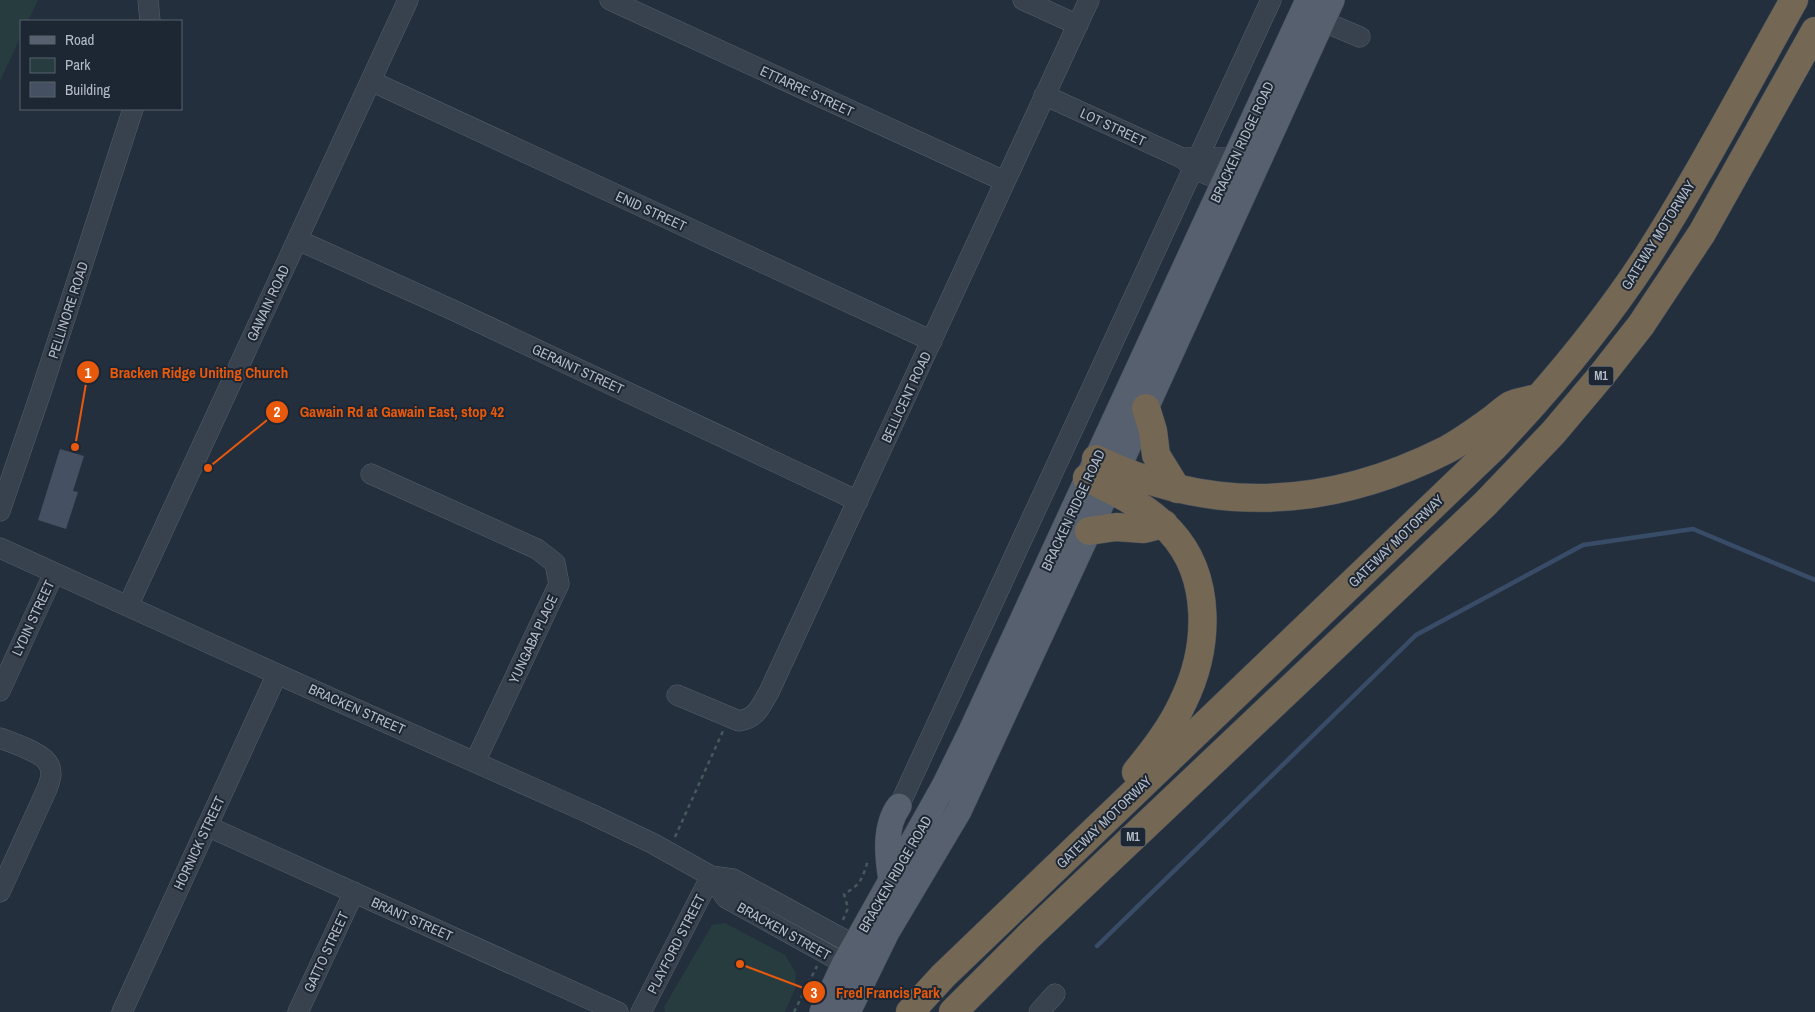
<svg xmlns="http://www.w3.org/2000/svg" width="1815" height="1012" font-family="'Archivo Narrow',sans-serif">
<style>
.green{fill:#263c3f}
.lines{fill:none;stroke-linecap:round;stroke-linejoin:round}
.stream{stroke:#394c67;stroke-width:4.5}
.building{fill:#455162}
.minor-casing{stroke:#565f6c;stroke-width:21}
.major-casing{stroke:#414a57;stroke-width:26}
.highway-casing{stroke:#434c59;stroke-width:29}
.path{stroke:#44595c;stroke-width:2.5;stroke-dasharray:4 4;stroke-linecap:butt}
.minor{stroke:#38414e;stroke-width:20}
.major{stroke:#56606e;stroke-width:25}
.highway{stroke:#746855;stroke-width:28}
.labels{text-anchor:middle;stroke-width:4;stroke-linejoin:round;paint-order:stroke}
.shield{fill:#1d2633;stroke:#878f9c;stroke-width:1}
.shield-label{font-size:12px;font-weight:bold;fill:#b4bcc9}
.street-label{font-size:14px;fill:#b4bcc9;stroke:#1d2633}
.leader{fill:none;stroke:#e8590c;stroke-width:2}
.callout-dot{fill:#e8590c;stroke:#1d2633;stroke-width:2}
.mark-label{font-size:15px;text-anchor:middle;font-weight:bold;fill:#fff}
.callout-label{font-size:15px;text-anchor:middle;font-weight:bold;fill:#e8590c;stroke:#1d2633;stroke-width:4;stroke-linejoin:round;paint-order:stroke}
</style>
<rect width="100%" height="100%" fill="#242f3e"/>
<path class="green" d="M 0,0 L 38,0 L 28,21 L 21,21 L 21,36 L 0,81 Z
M 725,923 L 785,955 L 796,973 L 795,989 L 785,1012 L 665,1012 L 664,1007 L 712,925 Z"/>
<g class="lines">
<path class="stream" d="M 1097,946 L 1416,635 L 1583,545 L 1693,529 L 1815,580"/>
</g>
<path class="building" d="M 60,449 L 84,456 L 73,491 L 78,492 L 66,529 L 38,520 Z"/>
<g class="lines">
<g class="minor-casing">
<path id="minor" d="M 148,0 L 150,21
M 610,0 L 1004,181
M 1023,0 L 1078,25
M 1307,24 L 1322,21 L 1360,37
M 371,81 L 932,341
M 1044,95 L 1182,158 C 1201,174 1214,182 1240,175
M 1186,158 L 1235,158
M 298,240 L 455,311 L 858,501
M 371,474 L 537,549 L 555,563 L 559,584 L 475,762
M 0,511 L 41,392 L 133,109
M 0,548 L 277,674 L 589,813 L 652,843 L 711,876 L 733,879 L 867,952
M 128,606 L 408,0
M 0,691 L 54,573
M 677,695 L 739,721 C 757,718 760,707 769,692 L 1089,0
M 0,738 C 13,743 44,753 49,765 C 53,773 50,781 47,789 L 0,892
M 899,806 L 1271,0
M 207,826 L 618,1012
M 711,876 L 726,898 L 856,970
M 122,1012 L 277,674
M 298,1012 L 354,892
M 641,1012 L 711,876
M 1039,1012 L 1055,994"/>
</g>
<g class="major-casing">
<path id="major" d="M 891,880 C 887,856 884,826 899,806
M 822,1012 L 844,964 L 945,784 L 971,731 L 1308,0
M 848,1012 L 887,932 L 959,811 L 1146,408 L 1332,0"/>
</g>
<g class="highway-casing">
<path id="highway" d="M 1146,408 L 1153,431 L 1156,455 L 1177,489
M 1096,459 C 1213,516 1331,508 1446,450 C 1461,442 1476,431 1490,421 C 1497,416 1504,409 1511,405 C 1517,402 1526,401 1533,399
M 1087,478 C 1117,492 1147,507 1170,531 C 1213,577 1209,649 1183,702 C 1171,728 1154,750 1136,772
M 1089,531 L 1116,527 L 1144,529 L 1164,524
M 910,1012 L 943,976 L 1493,448 C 1548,390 1601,327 1645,260 C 1699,176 1745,87 1794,0
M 953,1012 L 1030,935 L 1485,504 L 1553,433 L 1601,376 L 1641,325 L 1702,233 L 1815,31"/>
</g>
<path class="path" d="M 675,837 L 723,731
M 843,920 L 848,908 L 844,894 C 861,885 863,877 868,860
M 794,1012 L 817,966"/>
<use href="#minor" class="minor"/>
<use href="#major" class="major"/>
<use href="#highway" class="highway"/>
</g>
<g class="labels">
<g class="shield">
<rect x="1588.5" y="366.5" width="25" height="19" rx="4"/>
<rect x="1120.5" y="827.5" width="25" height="19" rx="4"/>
</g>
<g class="shield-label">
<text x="1601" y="380">M1</text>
<text x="1133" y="841">M1</text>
</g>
<g class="street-label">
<text transform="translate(807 91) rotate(25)" y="5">ETTARRE STREET</text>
<text transform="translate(1113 127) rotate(25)" y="5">LOT STREET</text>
<text transform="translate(1242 142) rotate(-65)" y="5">BRACKEN RIDGE ROAD</text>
<text transform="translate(651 211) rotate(25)" y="5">ENID STREET</text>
<text transform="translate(1658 235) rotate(-58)" y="5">GATEWAY MOTORWAY</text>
<text transform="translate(268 303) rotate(-65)" y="5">GAWAIN ROAD</text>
<text transform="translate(68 310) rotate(-72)" y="5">PELLINORE ROAD</text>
<text transform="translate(578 369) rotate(25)" y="5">GERAINT STREET</text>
<text transform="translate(906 397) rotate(-65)" y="5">BELLICENT ROAD</text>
<text transform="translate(1073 510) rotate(-65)" y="5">BRACKEN RIDGE ROAD</text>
<text transform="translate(1396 541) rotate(-44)" y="5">GATEWAY MOTORWAY</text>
<text transform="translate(33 618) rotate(-65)" y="5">LYDIN STREET</text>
<text transform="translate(533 639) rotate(-65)" y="5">YUNGABA PLACE</text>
<text transform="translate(357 709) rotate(24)" y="5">BRACKEN STREET</text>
<text transform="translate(1104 822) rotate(-44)" y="5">GATEWAY MOTORWAY</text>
<text transform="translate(199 843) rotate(-65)" y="5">HORNICK STREET</text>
<text transform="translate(895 874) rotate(-60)" y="5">BRACKEN RIDGE ROAD</text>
<text transform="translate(412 919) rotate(24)" y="5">BRANT STREET</text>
<text transform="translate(784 931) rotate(29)" y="5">BRACKEN STREET</text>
<text transform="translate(676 944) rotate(-63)" y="5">PLAYFORD STREET</text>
<text transform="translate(326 952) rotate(-65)" y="5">GATTO STREET</text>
</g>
</g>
<path class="leader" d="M75 447L88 372M208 468L277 412M740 964L814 992"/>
<g class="callout-dot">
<circle cx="75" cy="447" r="5"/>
<circle cx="208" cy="468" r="5"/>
<circle cx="740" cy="964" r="5"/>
<circle cx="88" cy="372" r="12"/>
<circle cx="277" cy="412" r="12"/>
<circle cx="814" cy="992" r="12"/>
</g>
<g class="mark-label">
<text x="88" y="378">1</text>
<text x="277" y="417">2</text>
<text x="814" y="998">3</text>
</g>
<g class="callout-label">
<text x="199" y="378">Bracken Ridge Uniting Church</text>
<text x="402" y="417">Gawain Rd at Gawain East, stop 42</text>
<text x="888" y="998">Fred Francis Park</text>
</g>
<rect x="20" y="20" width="162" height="90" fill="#1d2633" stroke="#59626f"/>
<rect x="30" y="36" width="25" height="8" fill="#56606e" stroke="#59626f"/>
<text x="65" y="45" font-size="15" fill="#b4bcc9">Road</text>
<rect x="30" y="58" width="25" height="15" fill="#263c3f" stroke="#59626f"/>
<text x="65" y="70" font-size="15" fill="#b4bcc9">Park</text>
<rect x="30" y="82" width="25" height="15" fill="#455162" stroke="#59626f"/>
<text x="65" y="95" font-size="15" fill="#b4bcc9">Building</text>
</svg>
